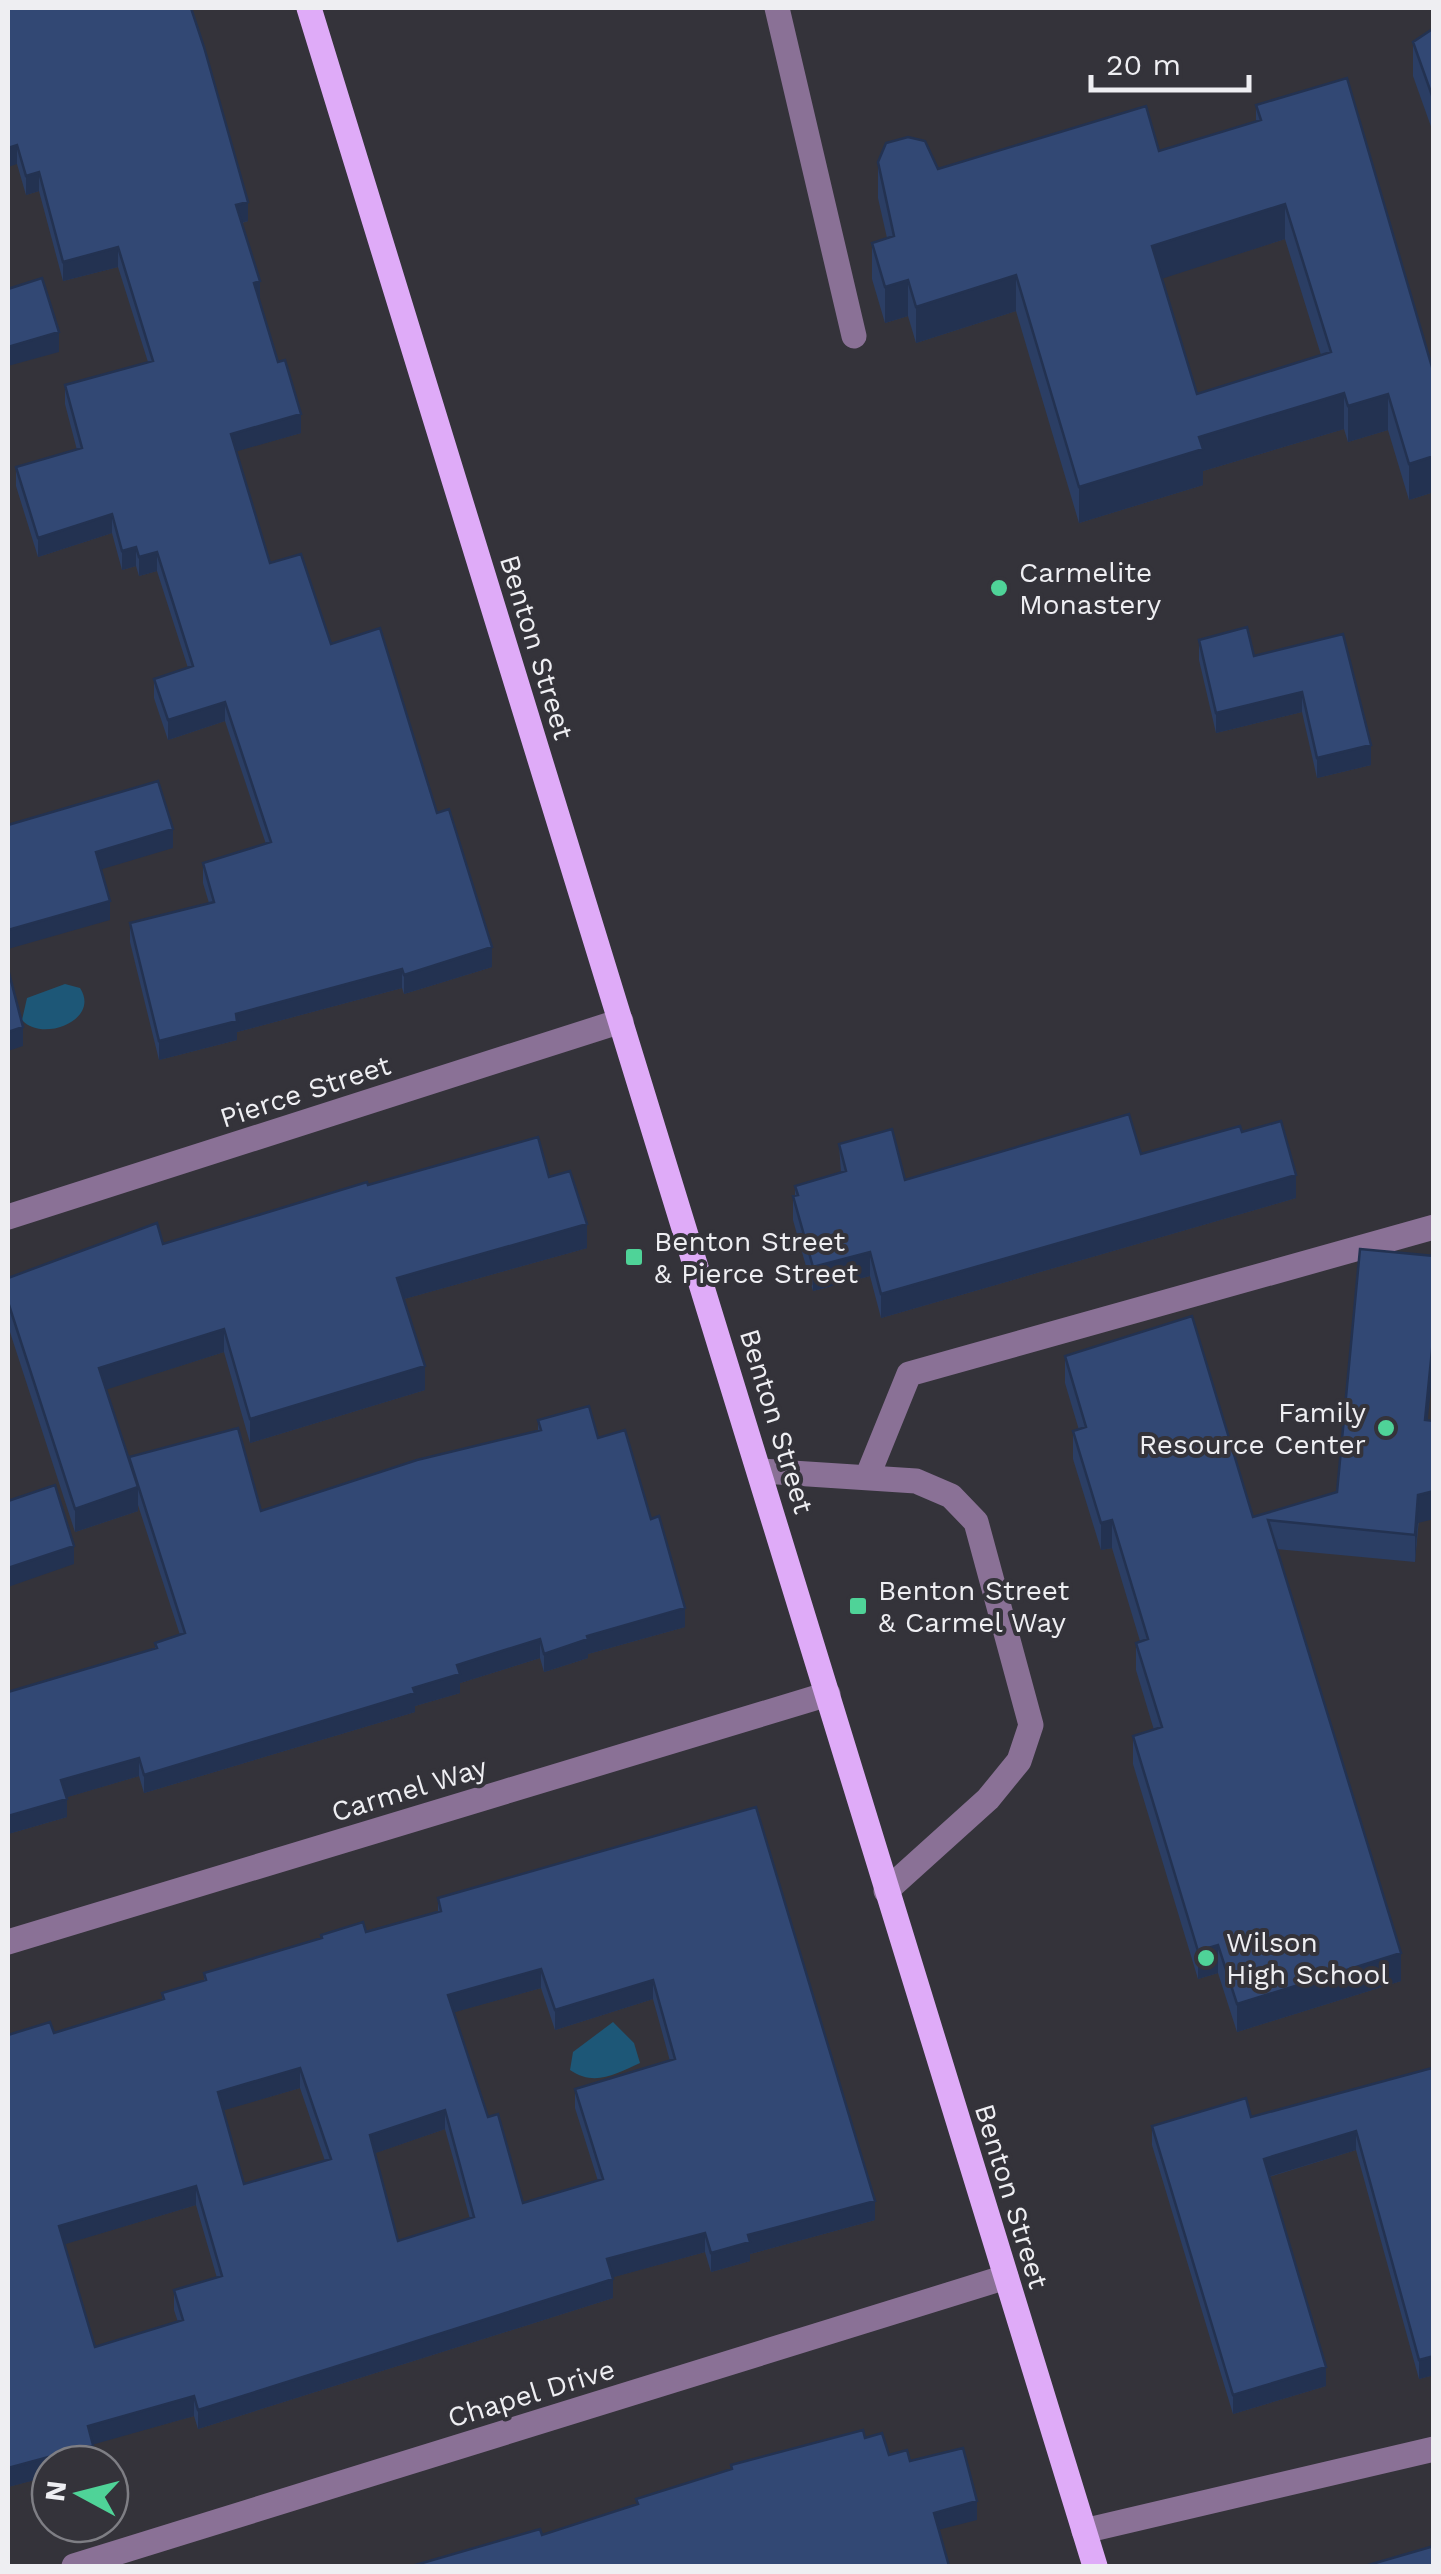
<svg xmlns="http://www.w3.org/2000/svg" width="1441" height="2574" font-family="'Work Sans',sans-serif">
<style>
.water{fill:#1d5777}
.lines{fill:none;stroke-linecap:round;stroke-linejoin:round}
.minor{stroke:#8a7196;stroke-width:25}
.major{stroke:#dfabf8;stroke-width:25}
.wall{fill:#2b3e64;fill-rule:evenodd}
.shaded-wall{fill:#233251}
.building{fill:#324874;stroke:#233251;stroke-width:2.5;fill-rule:evenodd}
.poi-dot{fill:#4fd398;stroke:#34333a;stroke-width:4}
.labels{text-anchor:middle;stroke-width:8;stroke-linejoin:round;paint-order:stroke}
.poi-label{font-size:28px;fill:#eeeef2;stroke:#34333a;text-anchor:start}
.street-label{font-size:28px;fill:#eeeef2;stroke:#34333a}
</style>
<rect width="100%" height="100%" fill="#34333a"/>
<path class="water" d="M 65,984 L 80,988 C 101,1020 42,1043 22,1020 L 27,998 Z
M 613,2022 L 634,2043 L 640,2063 C 615,2074 595,2087 570,2070 L 573,2052 Z"/>
<g class="lines">
<path class="minor" d="M 777,8 L 854,336
M 8,1217 L 621,1021
M 761,1471 L 916,1481 L 951,1496 L 976,1522 L 1031,1725 L 1019,1761 L 988,1799 L 886,1891
M 868,1475 L 909,1374 L 1434,1227
M 8,1942 L 828,1694
M 1084,2531 L 1434,2449
M 74,2566 L 1006,2277"/>
<path class="major" d="M 309,8 L 1095,2566"/>
</g>
<path class="wall" d="M 8,8 L 248,221 L 242,223 L 259,301 L 301,433 L 236,451 L 270,563 L 331,644 L 437,813 L 492,967 L 404,994 L 402,988 L 237,1032 L 237,1040 L 159,1060 L 130,942 L 130,923 L 209,903 L 203,883 L 203,863 L 266,844 L 225,721 L 168,740 L 154,698 L 154,679 L 188,668 L 157,571 L 139,576 L 136,566 L 122,570 L 112,533 L 38,557 L 16,486 L 16,467 L 77,450 L 65,404 L 65,385 L 148,362 L 118,267 L 63,281 L 39,191 L 26,195 L 17,164 Z
M 1434,28 L 1434,135 L 1413,76 L 1413,42 Z
M 1256,105 L 1434,366 L 1434,492 L 1409,500 L 1388,430 L 1348,442 L 1344,429 L 1203,471 L 1203,485 L 1079,523 L 1016,311 L 916,343 L 908,316 L 885,323 L 872,279 L 872,243 L 887,238 L 878,198 L 878,162 L 938,169 L 1159,151 L 1256,122 ZM 1285,239 L 1321,355 L 1197,394 L 1162,278 Z
M 1343,634 L 1371,765 L 1317,778 L 1302,712 L 1216,733 L 1199,660 L 1199,640 L 1254,656 Z
M 1242,1132 L 1296,1198 L 881,1318 L 870,1276 L 813,1291 L 793,1220 L 793,1196 L 795,1195 L 795,1186 L 841,1173 L 839,1144 L 905,1180 L 1141,1154 Z
M 549,1177 L 587,1248 L 404,1299 L 425,1390 L 250,1443 L 224,1352 L 106,1389 L 129,1459 L 261,1511 L 538,1430 L 538,1420 L 598,1438 L 651,1519 L 685,1627 L 588,1654 L 588,1658 L 544,1672 L 540,1658 L 460,1683 L 460,1693 L 415,1706 L 415,1712 L 144,1793 L 139,1776 L 67,1797 L 67,1817 L 8,1834 L 155,1649 L 155,1643 L 180,1635 L 138,1505 L 138,1511 L 75,1532 L 8,1326 L 8,1278 L 163,1244 L 368,1185 Z
M 1065,1356 L 1253,1517 L 1337,1492 L 1428,1421 L 1415,1562 L 1276,1549 L 1401,1981 L 1237,2032 L 1218,1973 L 1198,1979 L 1133,1764 L 1133,1736 L 1154,1730 L 1136,1670 L 1136,1643 L 1140,1641 L 1112,1548 L 1101,1550 L 1073,1459 L 1073,1431 L 1079,1430 L 1065,1383 Z
M 756,1807 L 875,2220 L 750,2254 L 750,2261 L 711,2272 L 705,2252 L 613,2277 L 613,2298 L 198,2429 L 194,2416 L 92,2444 L 93,2464 L 8,2487 L 54,2033 L 162,1999 L 162,1993 L 204,1981 L 204,1973 L 438,1912 L 438,1898 ZM 541,1988 L 555,2030 L 653,1999 L 670,2061 L 575,2089 L 575,2108 L 598,2181 L 523,2203 L 488,2117 L 454,2012 ZM 300,2088 L 325,2161 L 244,2184 L 223,2110 ZM 445,2129 L 470,2219 L 398,2241 L 375,2153 ZM 196,2205 L 217,2278 L 174,2290 L 174,2310 L 178,2322 L 95,2347 L 64,2244 Z
M 1434,2074 L 1434,2375 L 1419,2379 L 1356,2150 L 1269,2177 L 1326,2386 L 1233,2414 L 1152,2145 L 1152,2126 L 1251,2117 Z"/>
<path class="shaded-wall" d="M 17,145 L 17,164 L 8,167 L 8,148 Z
M 39,172 L 39,191 L 26,195 L 26,176 Z
M 248,202 L 248,221 L 236,224 L 236,205 Z
M 1285,204 L 1285,239 L 1152,282 L 1152,246 Z
M 118,247 L 118,267 L 63,281 L 63,262 Z
M 1016,275 L 1016,311 L 916,343 L 916,307 Z
M 908,280 L 908,316 L 885,323 L 885,287 Z
M 260,281 L 260,300 L 254,302 L 254,283 Z
M 59,332 L 59,352 L 8,366 L 8,347 Z
M 1344,393 L 1344,429 L 1203,471 L 1203,485 L 1079,523 L 1079,487 L 1199,437 Z
M 1388,394 L 1388,430 L 1348,442 L 1348,406 Z
M 301,414 L 301,433 L 231,453 L 231,434 Z
M 1434,456 L 1434,492 L 1409,500 L 1409,464 Z
M 112,514 L 112,533 L 38,557 L 38,538 Z
M 136,547 L 136,566 L 122,570 L 122,551 Z
M 157,552 L 157,571 L 139,576 L 139,557 Z
M 1302,692 L 1302,712 L 1216,733 L 1216,713 Z
M 225,702 L 225,721 L 168,740 L 168,720 Z
M 1371,745 L 1371,765 L 1317,778 L 1317,758 Z
M 173,829 L 173,848 L 96,871 L 96,852 Z
M 110,901 L 110,920 L 8,949 L 8,930 Z
M 492,947 L 492,967 L 404,994 L 404,975 Z
M 402,969 L 402,988 L 237,1032 L 237,1040 L 159,1060 L 159,1041 L 236,1014 Z
M 23,1027 L 23,1046 L 8,1051 L 8,1032 Z
M 1296,1175 L 1296,1198 L 881,1318 L 881,1294 Z
M 587,1224 L 587,1248 L 397,1301 L 397,1278 Z
M 870,1252 L 870,1276 L 813,1291 L 813,1267 Z
M 224,1329 L 224,1352 L 99,1392 L 99,1368 Z
M 1434,1330 L 1434,1358 L 1425,1448 L 1425,1420 Z
M 425,1366 L 425,1390 L 250,1443 L 250,1419 Z
M 138,1487 L 138,1511 L 75,1532 L 75,1509 Z
M 1434,1491 L 1434,1519 L 1418,1523 L 1415,1562 L 1415,1535 L 1418,1495 Z
M 1112,1520 L 1112,1548 L 1101,1550 L 1101,1523 Z
M 74,1546 L 74,1564 L 8,1587 L 8,1568 Z
M 685,1608 L 685,1627 L 588,1654 L 588,1658 L 544,1672 L 544,1654 L 587,1636 Z
M 540,1639 L 540,1658 L 460,1683 L 460,1693 L 415,1706 L 415,1712 L 144,1793 L 144,1775 L 413,1688 L 457,1665 Z
M 139,1758 L 139,1776 L 61,1799 L 61,1780 Z
M 67,1799 L 67,1817 L 8,1834 L 8,1816 Z
M 1218,1945 L 1218,1973 L 1198,1979 L 1198,1951 Z
M 1401,1953 L 1401,1981 L 1237,2032 L 1237,2004 Z
M 541,1969 L 541,1988 L 448,2014 L 448,1995 Z
M 653,1980 L 653,1999 L 555,2030 L 555,2010 Z
M 300,2068 L 300,2088 L 218,2112 L 218,2092 Z
M 445,2110 L 445,2129 L 370,2155 L 370,2135 Z
M 1356,2131 L 1356,2150 L 1264,2178 L 1264,2159 Z
M 196,2186 L 196,2205 L 59,2246 L 59,2226 Z
M 875,2201 L 875,2220 L 750,2254 L 750,2261 L 711,2272 L 711,2253 L 748,2235 Z
M 705,2233 L 705,2252 L 607,2279 L 607,2259 Z
M 613,2279 L 613,2298 L 198,2429 L 198,2410 Z
M 1434,2356 L 1434,2375 L 1419,2379 L 1419,2360 Z
M 1326,2367 L 1326,2386 L 1233,2414 L 1233,2395 Z
M 194,2396 L 194,2416 L 88,2446 L 88,2426 Z
M 93,2445 L 93,2464 L 50,2464 L 50,2476 L 8,2487 L 8,2468 Z
M 977,2501 L 977,2520 L 934,2531 L 934,2513 Z"/>
<path class="building" d="M 8,8 L 191,8 L 204,47 L 248,202 L 236,205 L 260,281 L 254,283 L 278,362 L 285,360 L 301,414 L 231,434 L 270,563 L 301,554 L 331,644 L 380,628 L 437,813 L 449,809 L 492,947 L 404,975 L 402,969 L 236,1014 L 237,1021 L 159,1041 L 130,923 L 214,902 L 203,863 L 271,842 L 225,702 L 168,720 L 154,679 L 193,666 L 157,552 L 139,557 L 136,547 L 122,551 L 112,514 L 38,538 L 16,467 L 82,448 L 65,385 L 153,361 L 118,247 L 63,262 L 39,172 L 26,176 L 17,145 L 8,148 Z
M 1434,28 L 1434,101 L 1413,42 Z
M 1347,78 L 1432,367 L 1434,366 L 1434,456 L 1409,464 L 1388,394 L 1348,406 L 1344,393 L 1199,437 L 1203,449 L 1079,487 L 1016,275 L 916,307 L 908,280 L 885,287 L 872,243 L 894,236 L 878,162 L 886,143 L 908,137 L 925,141 L 938,169 L 1146,106 L 1159,151 L 1261,120 L 1256,105 ZM 1285,204 L 1331,352 L 1197,394 L 1152,246 Z
M 42,278 L 59,332 L 8,347 L 8,289 Z
M 1247,627 L 1254,656 L 1343,634 L 1371,745 L 1317,758 L 1302,692 L 1216,713 L 1199,640 Z
M 158,781 L 173,829 L 96,852 L 110,901 L 8,930 L 8,825 Z
M 8,969 L 23,1027 L 8,1032 Z
M 1129,1114 L 1141,1154 L 1240,1126 L 1242,1132 L 1281,1121 L 1296,1175 L 881,1294 L 870,1252 L 813,1267 L 793,1196 L 798,1195 L 795,1186 L 846,1171 L 839,1144 L 892,1129 L 905,1180 Z
M 538,1137 L 549,1177 L 570,1171 L 587,1224 L 397,1278 L 425,1366 L 250,1419 L 224,1329 L 99,1368 L 138,1487 L 75,1509 L 8,1302 L 8,1278 L 157,1223 L 163,1244 L 367,1182 L 368,1185 Z
M 1360,1249 L 1434,1256 L 1434,1330 L 1425,1420 L 1434,1421 L 1434,1491 L 1418,1495 L 1415,1535 L 1268,1520 L 1401,1953 L 1237,2004 L 1218,1945 L 1198,1951 L 1133,1736 L 1162,1727 L 1136,1643 L 1148,1639 L 1112,1520 L 1101,1523 L 1073,1431 L 1086,1427 L 1065,1356 L 1192,1316 L 1253,1517 L 1337,1492 Z
M 589,1406 L 598,1438 L 625,1430 L 651,1519 L 659,1516 L 685,1608 L 587,1636 L 588,1639 L 544,1654 L 540,1639 L 457,1665 L 460,1674 L 413,1688 L 415,1693 L 144,1775 L 139,1758 L 61,1780 L 67,1799 L 8,1816 L 8,1692 L 157,1648 L 155,1643 L 185,1633 L 129,1457 L 238,1428 L 261,1511 L 417,1460 L 541,1430 L 538,1420 Z
M 55,1485 L 74,1546 L 8,1568 L 8,1501 Z
M 756,1807 L 875,2201 L 748,2235 L 750,2242 L 711,2253 L 705,2233 L 607,2259 L 613,2279 L 198,2410 L 194,2396 L 88,2426 L 93,2445 L 8,2468 L 8,2035 L 50,2022 L 54,2033 L 164,1999 L 162,1993 L 206,1980 L 204,1973 L 322,1938 L 321,1935 L 363,1922 L 366,1932 L 441,1911 L 438,1898 ZM 541,1969 L 555,2010 L 653,1980 L 675,2059 L 575,2089 L 603,2179 L 523,2203 L 498,2114 L 488,2117 L 448,1995 ZM 300,2068 L 331,2159 L 244,2184 L 218,2092 ZM 445,2110 L 474,2217 L 398,2241 L 370,2135 ZM 196,2186 L 222,2276 L 174,2290 L 183,2320 L 95,2347 L 59,2226 Z
M 1432,2068 L 1434,2074 L 1434,2356 L 1419,2360 L 1356,2131 L 1264,2159 L 1326,2367 L 1233,2395 L 1152,2126 L 1246,2098 L 1251,2117 Z
M 863,2430 L 865,2438 L 882,2433 L 889,2455 L 907,2450 L 910,2461 L 963,2448 L 977,2501 L 934,2513 L 949,2566 L 412,2566 L 540,2529 L 542,2535 L 638,2504 L 636,2499 L 732,2469 L 731,2465 Z
M 1434,2546 L 1434,2566 L 1365,2566 Z"/>
<g class="poi-dot">
<circle cx="999" cy="588" r="10"/>
<rect x="624" y="1247" width="20" height="20" rx="5"/>
<circle cx="1386" cy="1428" r="10"/>
<rect x="848" y="1596" width="20" height="20" rx="5"/>
<circle cx="1206" cy="1958" r="10"/>
</g>
<g class="labels">
<g class="poi-label">
<text x="1019" y="582">Carmelite<tspan x="1019" dy="32">Monastery</tspan></text>
<text x="654" y="1251">Benton Street<tspan x="654" dy="32">&amp; Pierce Street</tspan></text>
<text x="1366" y="1422" text-anchor="end">Family<tspan x="1366" dy="32">Resource Center</tspan></text>
<text x="878" y="1600">Benton Street<tspan x="878" dy="32">&amp; Carmel Way</tspan></text>
<text x="1226" y="1952">Wilson<tspan x="1226" dy="32">High School</tspan></text>
</g>
<g class="street-label">
<text transform="translate(537 647) rotate(73)" y="10">Benton Street</text>
<text transform="translate(305 1091) rotate(-18)" y="10">Pierce Street</text>
<text transform="translate(777 1421) rotate(73)" y="10">Benton Street</text>
<text transform="translate(409 1789) rotate(-17)" y="10">Carmel Way</text>
<text transform="translate(1012 2196) rotate(73)" y="10">Benton Street</text>
<text transform="translate(531 2393) rotate(-17)" y="10">Chapel Drive</text>
</g>
</g>
<rect width="1441" height="2574" fill="none" stroke="#eeeef2" stroke-width="20"/>
<g transform="translate(80 2494) rotate(277)"><circle r="48" fill="#34333a" stroke="#7e7e84" stroke-width="2.5"/>
<path d="M0-8L18 38L0 25L-18 38Z" fill="#4fd398"/>
<text y="-15" font-size="28" font-weight="bold" text-anchor="middle" fill="#eeeef2">N</text>
</g>
<path d="M1091 75v15h158v-15" fill="none" stroke="#eeeef2" stroke-width="5"/>
<text x="1106" y="75" font-size="30" fill="#eeeef2" stroke="#34333a" stroke-width="8" paint-order="stroke">20 m</text>
</svg>
